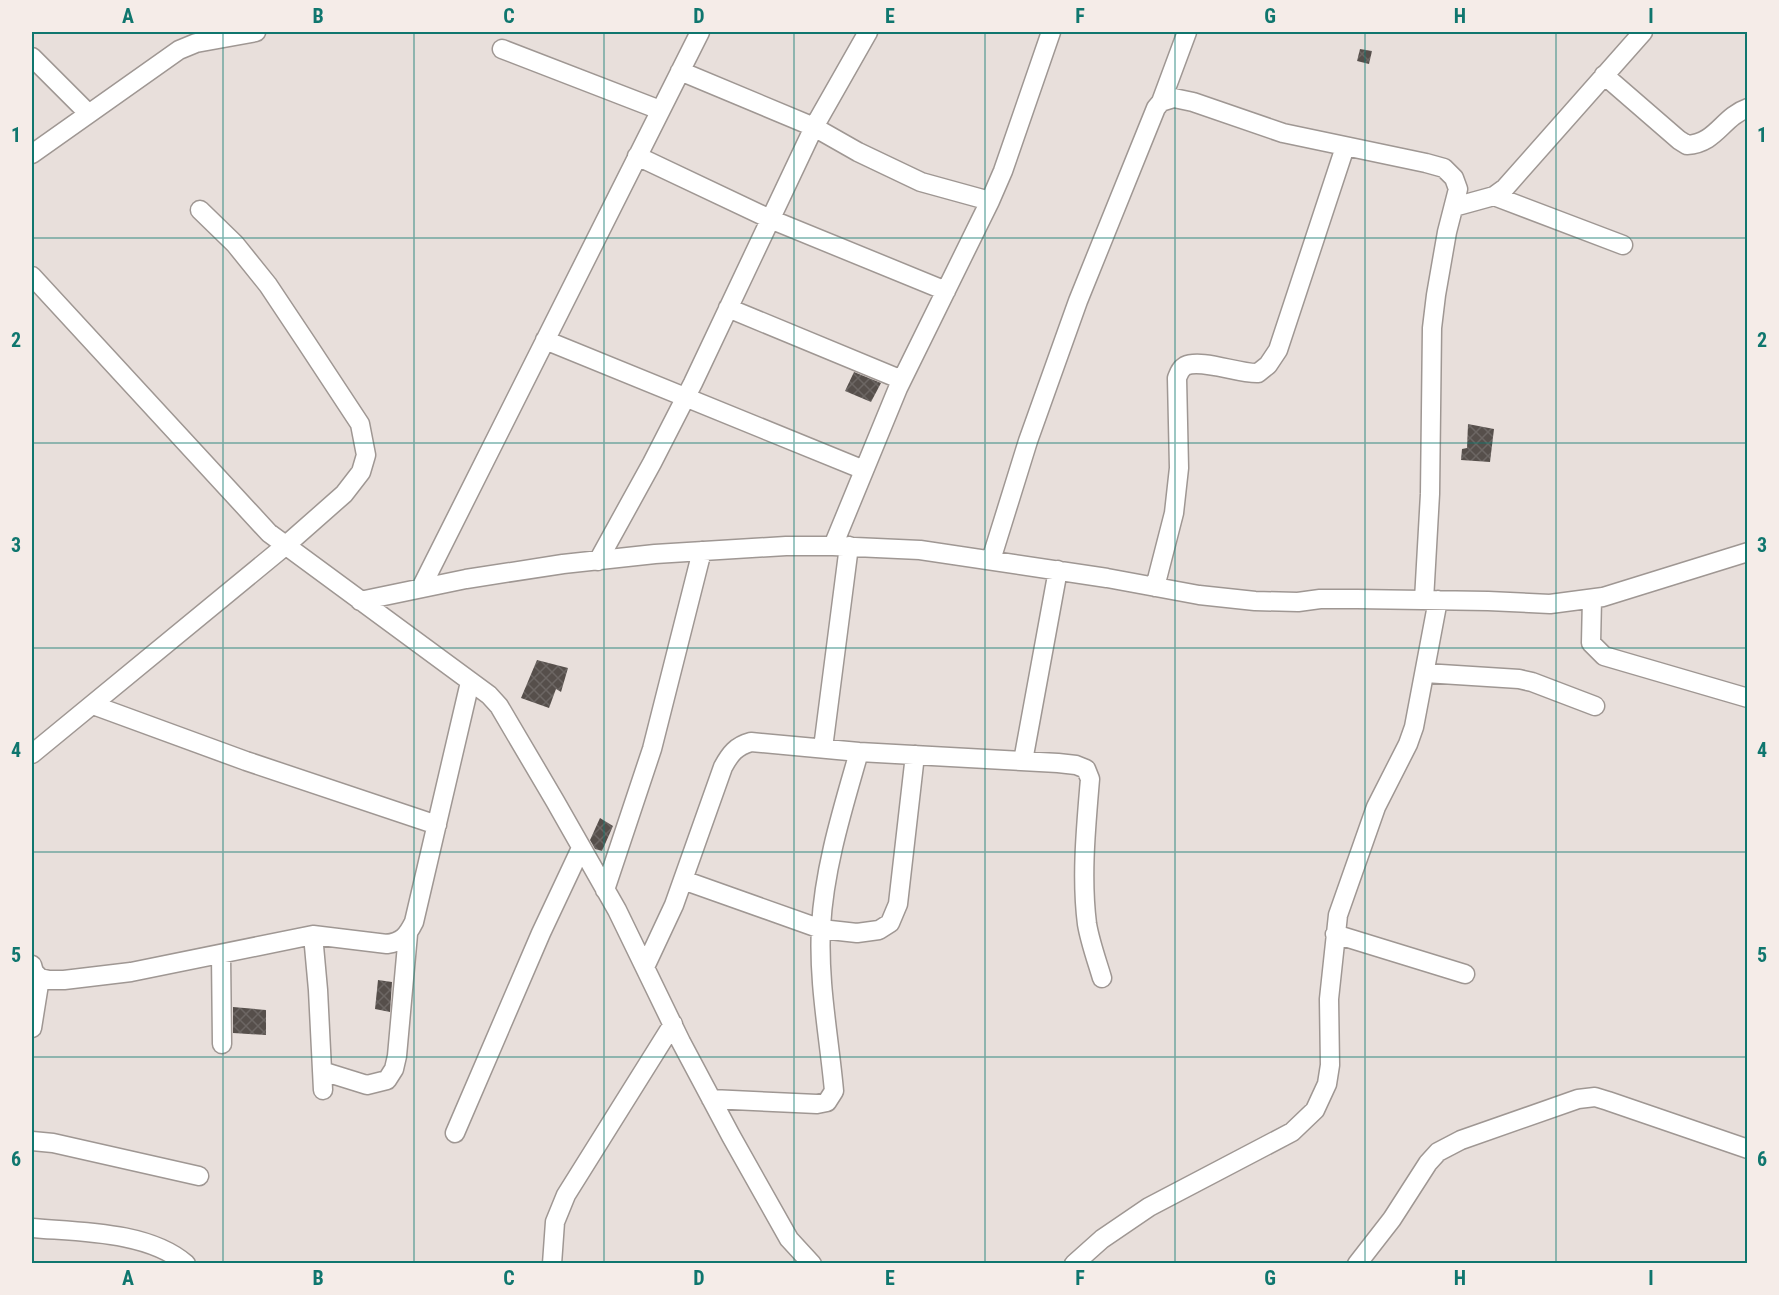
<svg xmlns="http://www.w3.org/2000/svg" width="1779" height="1295" font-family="'Roboto Condensed',sans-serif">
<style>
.building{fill:url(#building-cross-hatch)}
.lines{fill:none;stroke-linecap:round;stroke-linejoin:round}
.minor-casing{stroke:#9f9793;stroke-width:21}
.minor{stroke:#fff;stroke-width:18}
.grid{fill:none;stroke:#0f766e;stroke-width:1.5;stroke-opacity:0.55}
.neatline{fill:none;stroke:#0f766e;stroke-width:2}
.grid-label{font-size:20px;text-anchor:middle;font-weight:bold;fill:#0f766e}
</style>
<defs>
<pattern id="building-cross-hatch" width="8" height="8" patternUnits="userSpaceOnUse" patternTransform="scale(1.5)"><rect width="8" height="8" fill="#564f4b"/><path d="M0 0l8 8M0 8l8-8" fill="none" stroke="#6c6663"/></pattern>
</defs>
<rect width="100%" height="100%" fill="#e8dfdb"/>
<path class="building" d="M 1360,49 L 1372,51 L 1369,64 L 1357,61 Z
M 854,372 L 881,383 L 871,402 L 845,391 Z
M 1468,424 L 1494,429 L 1490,462 L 1461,460 L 1462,449 L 1467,448 Z
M 537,660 L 568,668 L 561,692 L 556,689 L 549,708 L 521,698 Z
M 600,818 L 613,826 L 602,851 L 595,849 L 590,840 Z
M 378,980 L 392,982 L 390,1012 L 375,1009 Z
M 233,1007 L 266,1010 L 266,1035 L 233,1033 Z"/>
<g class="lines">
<g class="minor-casing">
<path id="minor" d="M 502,49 L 660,110
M 32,57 L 88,113
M 680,71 L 814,127 L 858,152 L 921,182 L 990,201
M 1604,75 L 1679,140 L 1687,145 C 1717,143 1722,117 1748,108
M 1161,102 L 1187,32
M 32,154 L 179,50 L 196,43 L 256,32
M 637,156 L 770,219 L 946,291
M 1494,196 L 1623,245
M 1454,207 L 1494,196 L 1505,188 L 1643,32
M 32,276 L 269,533 L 489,695 L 499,706 L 555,801 L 617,910 L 681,1042 L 731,1136 L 789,1239 L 812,1264
M 728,308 L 902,380
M 545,340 L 864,470
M 833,546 L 898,388 L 990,201 L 1003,171 L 1051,32
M 991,560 L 1028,441 L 1078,301 L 1156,108 L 1161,102 L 1174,98 L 1193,102 L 1283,133 L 1426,163 L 1444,168 L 1454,178 L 1458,189 L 1447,232 L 1436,295 L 1432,328 L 1430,494 L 1424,600
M 598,561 L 652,463 L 693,383 L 814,127 L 868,32
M 1155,587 L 1174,513 L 1179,468 L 1177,378 C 1179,373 1180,369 1185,366 C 1201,358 1239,374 1258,373 L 1268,365 L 1278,350 L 1345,147
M 421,588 L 700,32
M 1592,599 L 1591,643 L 1604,656 L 1748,698
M 360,601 L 466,579 L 563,564 L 655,554 L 786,546 L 833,546 L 920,550 L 1107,578 L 1199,595 L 1255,601 L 1298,602 L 1320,599 L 1357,599 L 1488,601 L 1550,604 L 1603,597 L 1748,552
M 1425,673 L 1519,679 L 1532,682 L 1595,706
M 93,705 L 246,761 L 437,825
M 823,748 L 849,546
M 32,754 L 285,546 L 344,494 L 361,472 L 366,455 L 360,424 L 306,342 L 268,285 L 235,244 L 200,210
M 1023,761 L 1058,570
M 683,880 L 821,929 L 857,933 L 879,930 L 890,923 L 898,904 L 915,755
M 605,890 L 652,749 L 702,551
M 1335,934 L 1465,974
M 313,935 L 318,990 L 323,1090
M 221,954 L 222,1044
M 32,965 L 34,972 L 40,978 L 49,980 L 64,980 L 131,972 L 313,935 L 387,944 C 402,942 407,936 414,922 L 470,682
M 645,967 L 674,905 L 723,767 C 730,754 736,746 751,742 L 859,752 L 1058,763 L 1076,765 L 1086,769 L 1090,779 C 1086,827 1081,877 1087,924 C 1090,942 1097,961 1102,978
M 32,1028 L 40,978
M 322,1071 L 367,1085 L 387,1080 L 394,1069 L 397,1056 L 408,934
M 711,1099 L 817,1104 L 827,1102 L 834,1091 C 829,1036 818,982 821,927 C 824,868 843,808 859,752
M 455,1133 L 541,933 L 581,848
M 32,1141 L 53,1143 L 199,1176
M 32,1228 C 78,1232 148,1231 186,1264
M 552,1264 L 555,1222 L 566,1195 L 673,1024
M 1074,1264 L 1102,1239 L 1149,1207 L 1292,1132 L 1315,1110 L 1327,1084 L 1330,1065 L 1329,999 L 1338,915 L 1376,807 L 1408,744 L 1414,727 L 1438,600
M 1357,1264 L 1392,1219 L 1428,1163 L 1438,1152 L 1461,1140 L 1578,1099 L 1595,1097 L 1608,1101 L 1748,1149"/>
</g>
<use href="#minor" class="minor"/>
</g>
<path class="grid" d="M 223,32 L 223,1264M 414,32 L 414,1264M 604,32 L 604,1264M 794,32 L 794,1264M 985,32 L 985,1264M 1175,32 L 1175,1264M 1365,32 L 1365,1264M 1556,32 L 1556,1264M 32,238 L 1748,238M 32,443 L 1748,443M 32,648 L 1748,648M 32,852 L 1748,852M 32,1057 L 1748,1057"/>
<rect width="1779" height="1295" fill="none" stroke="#f5ece8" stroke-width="66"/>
<rect x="33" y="33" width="1713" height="1229" class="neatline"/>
<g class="grid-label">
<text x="128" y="23">A</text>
<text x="318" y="23">B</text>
<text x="509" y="23">C</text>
<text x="699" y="23">D</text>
<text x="890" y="23">E</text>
<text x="1080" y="23">F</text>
<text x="1270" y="23">G</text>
<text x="1460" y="23">H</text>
<text x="1651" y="23">I</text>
<text x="16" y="142">1</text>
<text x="1762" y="142">1</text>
<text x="16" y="347">2</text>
<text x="1762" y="347">2</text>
<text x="16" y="552">3</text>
<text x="1762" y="552">3</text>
<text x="16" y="757">4</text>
<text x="1762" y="757">4</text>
<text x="16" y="962">5</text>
<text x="1762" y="962">5</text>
<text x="16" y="1166">6</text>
<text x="1762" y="1166">6</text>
<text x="128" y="1285">A</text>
<text x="318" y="1285">B</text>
<text x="509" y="1285">C</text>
<text x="699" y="1285">D</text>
<text x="890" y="1285">E</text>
<text x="1080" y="1285">F</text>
<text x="1270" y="1285">G</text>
<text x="1460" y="1285">H</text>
<text x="1651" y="1285">I</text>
</g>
</svg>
